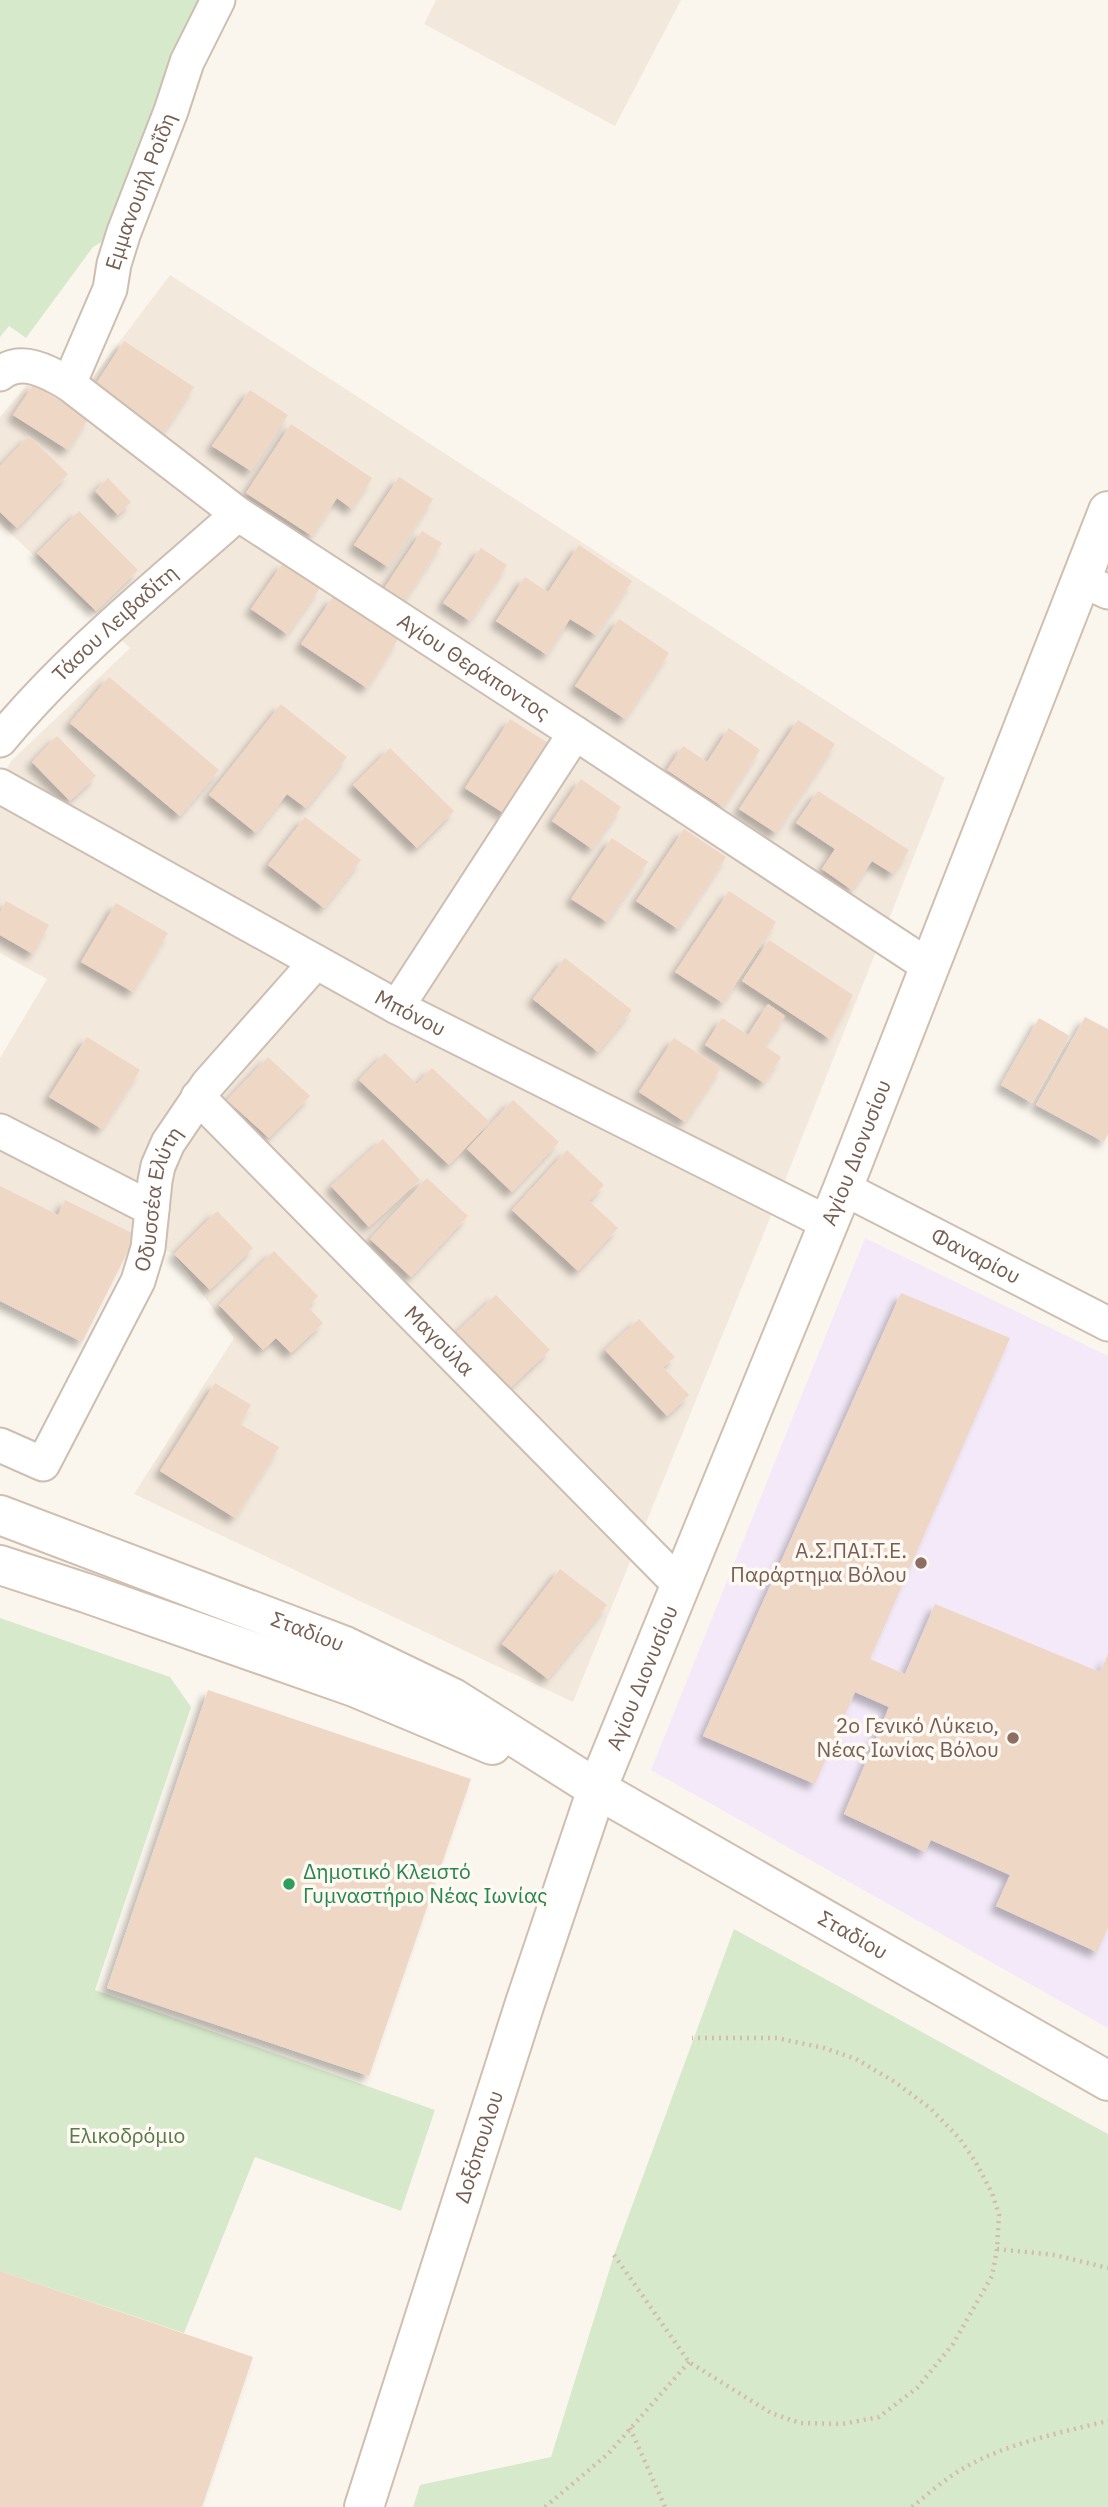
<svg xmlns="http://www.w3.org/2000/svg" width="1108" height="2507" font-family="'IBM Plex Sans',sans-serif">
<style>
.residential{fill:#f3e8dc}
.education{fill:#f3e9f8}
.green{fill:#d7e9cb}
.building{fill:#efd7c6;filter:url(#shadow)}
.lines{fill:none;stroke-linecap:round;stroke-linejoin:round}
.street-casing{stroke:#cdbeb2;stroke-width:37}
.secondary-casing{stroke:#d0bfb0;stroke-width:42}
.path{stroke:#d4baa9;stroke-width:4.5;stroke-dasharray:2 5;stroke-linecap:butt}
.street{stroke:#fff;stroke-width:33}
.secondary{stroke:#fff;stroke-width:38}
.education-dot{fill:#8d6e63;stroke:#fefaf3;stroke-width:2.5}
.leisure-dot{fill:#2e9e5b;stroke:#fefaf3;stroke-width:2.5}
.labels{text-anchor:middle;stroke-width:7;stroke-linejoin:round;paint-order:stroke}
.street-label{font-size:21px;fill:#765e50;stroke:#fefaf3}
.education-label{font-size:21px;fill:#785e54;stroke:#fefaf3;text-anchor:end}
.leisure-label{font-size:21px;fill:#27864d;stroke:#fefaf3;text-anchor:start}
.park-label{font-size:21px;fill:#577a49;stroke:#fefaf3}
</style>
<defs>
<filter id="shadow"><feDropShadow dx="-6" dy="6" stdDeviation="3.5" flood-color="#0004"/></filter>
</defs>
<rect width="100%" height="100%" fill="#fbf6ed"/>
<path class="residential" d="M 436,0 L 681,0 L 615,126 L 424,24 Z
M 170,275 L 945,778 L 766,1228 L 573,1702 L 134,1494 L 234,1338 L 174,1254 L 136,1235 L 82,1342 L 0,1301 L 0,1058 L 47,979 L 0,953 L 0,779 L 12,760 L 130,648 L 0,523 L 0,417 L 31,380 L 71,406 Z"/>
<path class="education" d="M 865,1238 L 1108,1356 L 1108,2028 L 651,1770 Z"/>
<path class="green" d="M 0,0 L 210,0 L 110,237 L 93,247 L 26,338 L 9,326 L 0,337 Z
M 0,1618 L 170,1677 L 191,1707 L 95,1990 L 435,2110 L 401,2211 L 255,2157 L 184,2333 L 0,2271 Z
M 734,1929 L 1108,2134 L 1108,2507 L 413,2507 L 420,2485 L 551,2457 L 614,2255 Z"/>
<path class="building" d="M 124,341 L 194,387 L 161,436 L 92,390 Z
M 34,384 L 88,419 L 68,450 L 13,415 Z
M 250,390 L 288,415 L 251,471 L 212,446 Z
M 291,424 L 372,478 L 352,509 L 337,498 L 312,536 L 246,493 Z
M 29,436 L 68,474 L 17,528 L 0,512 L 0,466 Z
M 399,477 L 433,499 L 388,567 L 354,545 Z
M 108,478 L 131,502 L 118,515 L 95,491 Z
M 79,511 L 138,570 L 96,611 L 37,553 Z
M 422,531 L 442,543 L 399,609 L 379,596 Z
M 579,545 L 632,581 L 596,635 L 570,619 L 547,655 L 496,621 L 525,577 L 548,592 Z
M 481,548 L 507,565 L 470,621 L 443,603 Z
M 283,563 L 320,588 L 287,634 L 251,609 Z
M 333,597 L 398,639 L 367,688 L 301,644 Z
M 619,619 L 669,653 L 625,719 L 575,686 Z
M 109,677 L 219,770 L 180,816 L 70,723 Z
M 281,704 L 347,757 L 306,808 L 287,794 L 256,833 L 209,795 Z
M 510,719 L 553,746 L 508,816 L 465,788 Z
M 798,720 L 835,744 L 776,833 L 739,809 Z
M 729,728 L 760,750 L 723,807 L 667,770 L 683,746 L 707,762 Z
M 57,736 L 96,776 L 70,801 L 32,762 Z
M 390,748 L 454,811 L 417,848 L 353,785 Z
M 581,779 L 621,807 L 592,849 L 552,821 Z
M 818,791 L 909,850 L 893,874 L 872,861 L 852,890 L 822,869 L 835,849 L 796,823 Z
M 305,817 L 361,860 L 324,908 L 268,865 Z
M 684,829 L 726,857 L 678,929 L 636,901 Z
M 612,838 L 648,862 L 607,922 L 571,899 Z
M 729,891 L 776,922 L 723,1003 L 675,972 Z
M 6,901 L 49,925 L 33,954 L 0,935 L 0,912 Z
M 116,903 L 168,933 L 133,992 L 81,962 Z
M 769,940 L 853,995 L 830,1039 L 742,981 Z
M 565,958 L 632,1010 L 598,1052 L 533,999 Z
M 768,1004 L 785,1016 L 765,1046 L 781,1057 L 764,1083 L 705,1045 L 722,1018 L 748,1035 Z
M 1085,1017 L 1108,1029 L 1108,1134 L 1104,1142 L 1036,1105 Z
M 1039,1018 L 1070,1036 L 1032,1103 L 1001,1085 Z
M 87,1037 L 140,1070 L 102,1129 L 49,1097 Z
M 674,1038 L 721,1068 L 685,1122 L 639,1092 Z
M 385,1053 L 417,1084 L 432,1068 L 490,1122 L 449,1165 L 359,1080 Z
M 268,1057 L 310,1096 L 269,1138 L 227,1100 Z
M 513,1100 L 559,1142 L 512,1192 L 467,1149 Z
M 383,1139 L 420,1180 L 369,1227 L 331,1186 Z
M 567,1150 L 604,1185 L 589,1201 L 618,1228 L 578,1271 L 512,1210 Z
M 427,1178 L 468,1216 L 411,1277 L 370,1239 Z
M 0,1186 L 58,1215 L 65,1200 L 136,1235 L 82,1342 L 0,1301 Z
M 217,1211 L 253,1248 L 210,1290 L 174,1254 Z
M 274,1251 L 318,1296 L 308,1307 L 323,1323 L 291,1353 L 276,1338 L 263,1350 L 219,1305 Z
M 901,1293 L 1010,1338 L 870,1659 L 905,1674 L 935,1604 L 1100,1672 L 1108,1654 L 1108,1928 L 1097,1952 L 996,1906 L 1010,1875 L 931,1840 L 925,1852 L 844,1814 L 889,1707 L 855,1692 L 815,1784 L 703,1736 Z
M 496,1295 L 550,1350 L 509,1389 L 455,1334 Z
M 639,1319 L 675,1357 L 663,1367 L 689,1395 L 667,1416 L 605,1350 Z
M 215,1383 L 251,1405 L 240,1424 L 279,1447 L 235,1518 L 160,1471 Z
M 560,1569 L 607,1605 L 548,1679 L 502,1644 Z
M 208,1690 L 471,1779 L 369,2076 L 107,1988 Z
M 0,2271 L 253,2357 L 202,2507 L 0,2507 Z"/>
<g class="lines">
<g class="street-casing">
<g id="street">
<path id="s1" d="M 0,374 C 21,356 49,372 69,384 L 238,514 L 575,733 L 930,967"/>
<path id="s2" d="M 69,384 L 110,289 L 114,264 L 124,232 L 171,111 L 187,62 L 218,0"/>
<path d="M 1082,580 L 1108,592"/>
<path id="s3" d="M 0,740 C 69,656 157,586 238,514"/>
<path id="s4" d="M 0,786 L 397,1007 L 828,1223"/>
<path d="M 397,1007 L 575,733"/>
<path id="s5" d="M 198,1097 L 681,1586"/>
<path d="M 0,1131 L 152,1209"/>
<path id="s6" d="M 843,1188 L 1108,1324"/>
<path id="s7" d="M 0,1445 L 43,1464 L 138,1281 L 148,1248 L 155,1181 L 158,1166 L 168,1143 L 208,1084 L 316,962"/>
</g>
</g>
<g class="secondary-casing">
<g id="secondary">
<path id="s8" d="M 0,1515 L 345,1646 L 453,1698 L 597,1789 L 1108,2081"/>
<path d="M 0,1565 L 86,1593 L 354,1687 L 492,1745"/>
<path id="s9" d="M 364,2507 L 525,2003 L 597,1789 L 843,1188 L 1108,511"/>
</g>
</g>
<path class="path" d="M 997,2249 L 1055,2255 L 1108,2268
M 614,2255 L 689,2362 L 771,2413 L 800,2423 L 842,2424 L 879,2417 L 917,2388 L 953,2344 L 992,2276 L 997,2249 L 999,2215 L 992,2193 L 975,2161 L 960,2139 L 930,2108 L 895,2082 L 856,2059 L 824,2048 L 777,2038 L 692,2038
M 630,2428 L 665,2507
M 545,2507 L 609,2453 L 689,2362
M 912,2507 C 928,2494 946,2478 964,2468 C 1005,2444 1062,2432 1108,2421"/>
<use href="#street" class="street"/>
<use href="#secondary" class="secondary"/>
</g>
<g class="education-dot">
<circle cx="921" cy="1563" r="7"/>
<circle cx="1013" cy="1738" r="7"/>
</g>
<circle class="leisure-dot" cx="289" cy="1884" r="7"/>
<g class="labels">
<g class="street-label">
<text dy="7" stroke="none"><textPath href="#s2" startOffset="206">Εμμανουήλ Ροΐδη</textPath></text>
<text dy="7" stroke="none"><textPath href="#s3" startOffset="164">Τάσου Λειβαδίτη</textPath></text>
<text dy="7" stroke="none"><textPath href="#s1" startOffset="569">Αγίου Θεράποντος</textPath></text>
<text dy="7" stroke="none"><textPath href="#s4" startOffset="469">Μπόνου</textPath></text>
<text dy="7" stroke="none"><textPath href="#s9" startOffset="1442">Αγίου Διονυσίου</textPath></text>
<text dy="7" stroke="none"><textPath href="#s7" startOffset="338">Οδυσσέα Ελύτη</textPath></text>
<text dy="7" stroke="none"><textPath href="#s6" startOffset="149">Φαναρίου</textPath></text>
<text dy="7" stroke="none"><textPath href="#s5" startOffset="343">Μαγούλα</textPath></text>
<text dy="7" stroke="none"><textPath href="#s8" startOffset="329">Σταδίου</textPath></text>
<text dy="7" stroke="none"><textPath href="#s9" startOffset="875">Αγίου Διονυσίου</textPath></text>
<text dy="7" stroke="none"><textPath href="#s8" startOffset="954">Σταδίου</textPath></text>
<text dy="7" stroke="none"><textPath href="#s9" startOffset="378">Δοξόπουλου</textPath></text>
</g>
<g class="education-label">
<text x="907" y="1558">Α.Σ.ΠΑΙ.Τ.Ε.<tspan x="907" dy="24">Παράρτημα Βόλου</tspan></text>
<text x="999" y="1733">2ο Γενικό Λύκειο,<tspan x="999" dy="24">Νέας Ιωνίας Βόλου</tspan></text>
</g>
<g class="leisure-label">
<text x="303" y="1879">Δημοτικό Κλειστό<tspan x="303" dy="24">Γυμναστήριο Νέας Ιωνίας</tspan></text>
</g>
<g class="park-label">
<text x="127" y="2143">Ελικοδρόμιο</text>
</g>
</g>
</svg>
